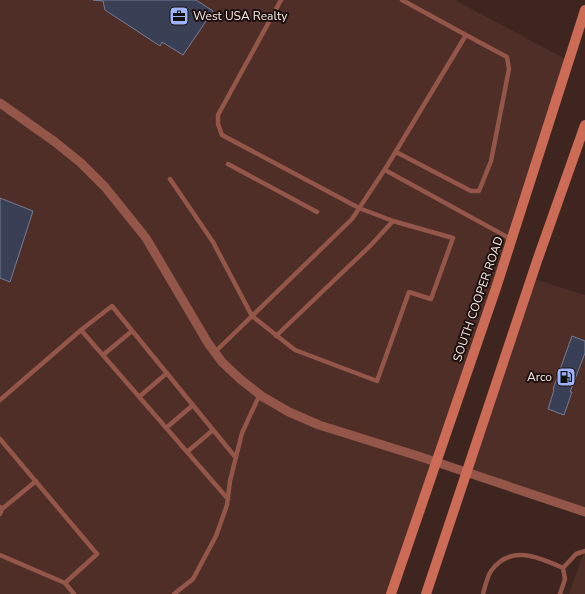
<svg xmlns="http://www.w3.org/2000/svg" width="585" height="594" font-family="'Nunito Sans',sans-serif">
<style>
.built{fill:#4e2e27}
.building{fill:#394056;stroke:#757c96}
.lines{fill:none;stroke-linecap:round;stroke-linejoin:round}
.lane{stroke:#935648;stroke-width:4.5}
.street{stroke:#935648;stroke-width:9}
.secondary{stroke:#cc6b56;stroke-width:10}
.labels{text-anchor:middle;stroke-width:4;stroke-linejoin:round;paint-order:stroke}
.poi-label{font-size:12px;fill:#fae9e5;stroke:#1d110f;text-anchor:start}
.street-label{font-size:12px;fill:#fae9e5;stroke:#1d110f}
</style>
<rect width="100%" height="100%" fill="#3e251f"/>
<path class="built" d="M 0,0 L 455,0 L 569,61 L 391,594 L 0,594 Z
M 531,278 L 585,295 L 585,512 L 466,472 Z
M 585,549 L 585,594 L 569,594 Z"/>
<path class="building" d="M 93,0 L 196,0 L 213,11 L 183,55 L 162,42 L 160,46 L 105,10 L 103,1 Z
M 0,198 L 33,211 L 10,282 L 0,278 Z
M 572,336 L 585,341 L 585,353 L 570,392 L 572,392 L 564,415 L 548,409 L 554,390 L 553,389 Z"/>
<g class="lines">
<path class="lane" d="M 281,0 L 218,115 L 218,124 L 222,135 L 359,208 L 393,221
M 396,152 L 471,191 L 479,191 L 491,161 L 509,69 L 507,57 L 466,35
M 228,164 L 317,212
M 385,170 L 511,239
M 170,179 L 213,242 L 252,316 L 295,350 L 377,381 L 409,292 L 431,299 L 453,238 L 393,221 L 371,245 L 276,336
M 215,352 L 352,219 L 387,166 L 466,35 L 402,0
M 103,355 L 132,331
M 139,397 L 167,373
M 0,400 L 81,330
M 166,428 L 193,405
M 0,439 L 97,554 L 65,583
M 187,452 L 213,430
M 228,499 L 81,330 L 112,306 L 236,458
M 0,507 L 2,509 L 0,514
M 2,509 L 36,481
M 0,555 L 65,583 L 74,594
M 174,594 L 193,579 L 216,536 L 227,505 L 230,481 L 242,433 L 260,394
M 483,594 C 485,587 487,577 491,571 C 510,544 539,557 563,568 L 576,554 L 585,551
M 560,594 L 565,579 L 563,568"/>
<path class="street" d="M 0,103 L 55,142 L 81,163 L 105,187 L 146,238 L 208,343 L 222,362 L 240,379 L 263,397 L 289,412 L 319,425 L 415,455 L 585,512"/>
<path class="secondary" d="M 391,594 L 496,288 L 585,10
M 426,594 L 537,261 L 585,125"/>
</g>
<defs>
<g id="office-square" transform="scale(1)"><rect x="-9" y="-9" width="18" height="18" rx="4" fill="#9fb3fd" stroke="#1d110f"/><path d="M-6-3h4V-5.5h4V-3h4V5H-6ZM-1-4.5V-3h2v-1.5ZM-6 0V1H6V0Z" fill="#111"/></g>
<g id="fuel-square" transform="scale(1)"><rect x="-9" y="-9" width="18" height="18" rx="4" fill="#9fb3fd" stroke="#1d110f"/><path d="M-5.5-6h7V0h2V4h1.3V-2.5L3-4.5l.8-.8L6-3V5H2.5V1h-1V6h-7ZM-4.2-4.7v3.2H.2V-4.7Z" fill="#111"/></g>
</defs>
<g fill-rule="evenodd">
<use href="#office-square" x="179" y="16"/>
<use href="#fuel-square" x="566" y="377"/>
</g>
<g class="labels">
<g class="poi-label">
<text x="193" y="20">West USA Realty</text>
<text x="552" y="381" text-anchor="end">Arco</text>
</g>
<g class="street-label">
<text transform="translate(478 299) rotate(-71)" y="4">SOUTH COOPER ROAD</text>
</g>
</g>
</svg>
